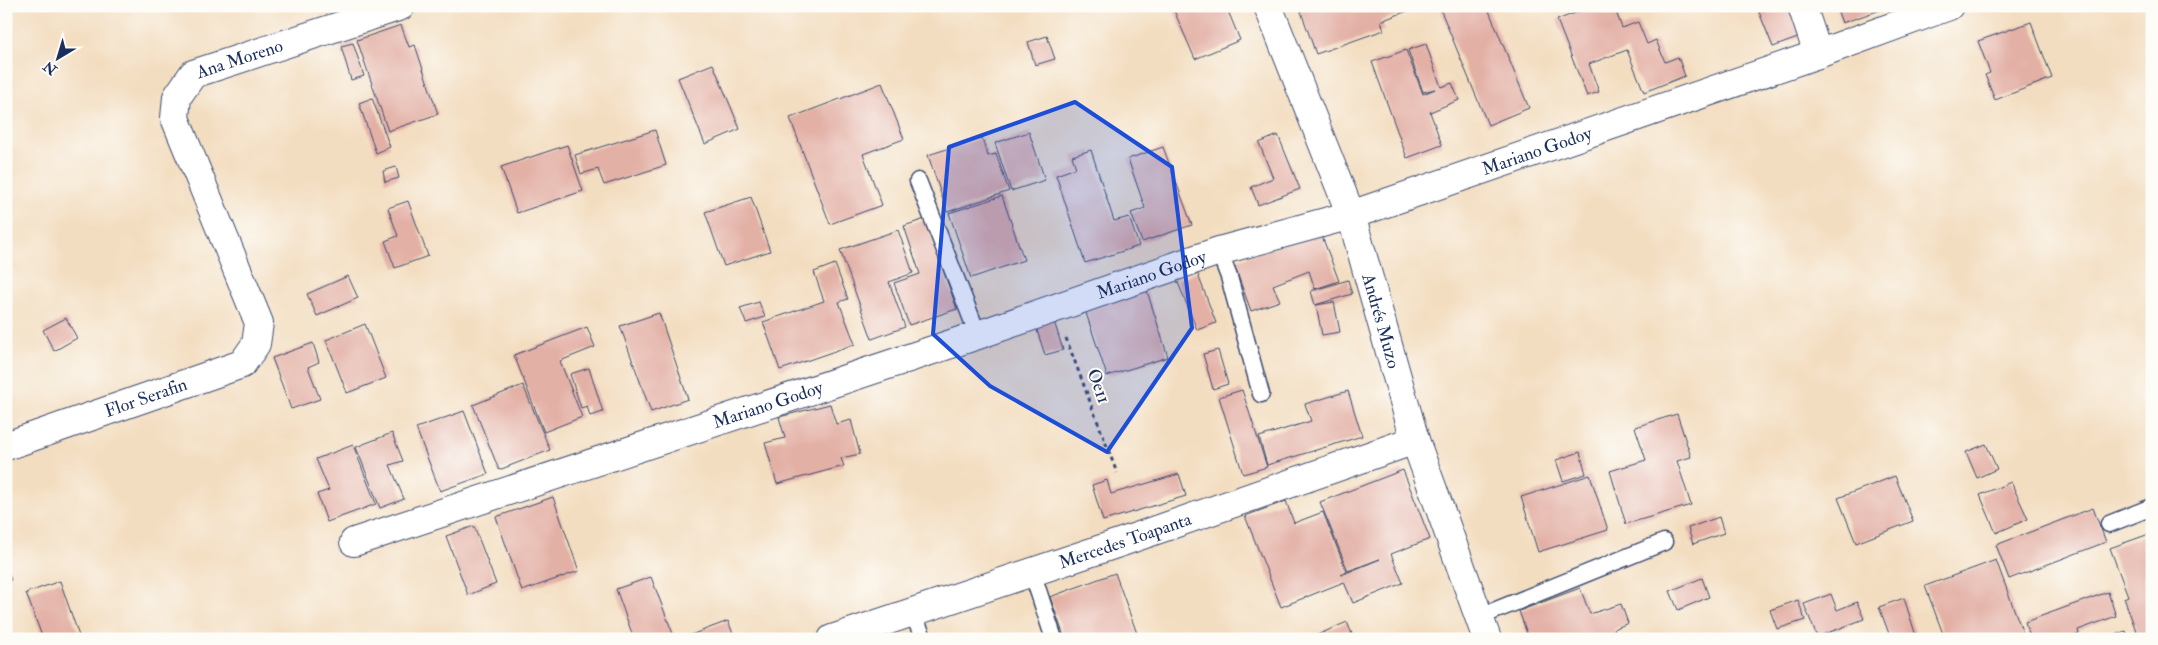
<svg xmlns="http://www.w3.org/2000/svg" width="2158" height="645" font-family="'IM FELL Double Pica',serif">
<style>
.building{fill:#e3b0a6}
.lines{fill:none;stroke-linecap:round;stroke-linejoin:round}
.lane-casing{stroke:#3b496d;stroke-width:19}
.street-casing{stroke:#3b496d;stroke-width:30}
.path{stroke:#3b496d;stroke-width:3;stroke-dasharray:4 4;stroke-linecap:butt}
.lane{stroke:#fff;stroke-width:16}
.street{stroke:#fff;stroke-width:28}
.marked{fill:#1d4ed8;fill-opacity:0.2;stroke:#1d4ed8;stroke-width:4;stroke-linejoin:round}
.labels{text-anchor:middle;stroke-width:4;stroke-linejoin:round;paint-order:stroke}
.street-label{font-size:18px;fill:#1b2f5e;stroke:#fdfcf7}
</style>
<rect width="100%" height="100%" fill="#fdfcf7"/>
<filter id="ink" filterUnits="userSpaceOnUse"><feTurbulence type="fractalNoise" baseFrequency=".02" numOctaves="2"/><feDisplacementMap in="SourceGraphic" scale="10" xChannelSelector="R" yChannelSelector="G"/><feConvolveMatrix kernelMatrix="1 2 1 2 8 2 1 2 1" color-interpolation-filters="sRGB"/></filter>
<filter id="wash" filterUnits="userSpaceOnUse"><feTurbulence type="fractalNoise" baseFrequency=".0096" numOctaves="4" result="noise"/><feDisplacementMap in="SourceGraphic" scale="20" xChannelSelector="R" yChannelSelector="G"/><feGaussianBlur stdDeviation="1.12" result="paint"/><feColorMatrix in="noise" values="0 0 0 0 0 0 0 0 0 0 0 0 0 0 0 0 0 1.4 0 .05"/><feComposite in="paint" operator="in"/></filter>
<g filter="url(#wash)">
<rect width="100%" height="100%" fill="#f3ddc0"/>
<g id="blocks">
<path class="building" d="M 1172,6 L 1226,6 L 1240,40 L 1195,59 Z
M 1299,6 L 1409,6 L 1410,10 L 1381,21 L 1384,30 L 1316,54 Z
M 1454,6 L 1487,6 L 1529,108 L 1488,125 L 1441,11 Z
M 1593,6 L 1614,6 L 1622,28 L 1638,22 L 1647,44 L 1656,40 L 1665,62 L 1678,57 L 1685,76 L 1644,92 L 1627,50 L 1589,64 L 1599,92 L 1587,96 L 1557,20 Z
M 1774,6 L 1791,6 L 1803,36 L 1773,47 L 1759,12 Z
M 1836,6 L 1888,6 L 1889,7 L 1842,23 Z
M 2031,22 L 2052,78 L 1995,100 L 1985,75 L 1990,73 L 1978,41 Z
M 401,25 L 409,47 L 415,45 L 438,114 L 388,131 L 357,40 Z
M 1047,36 L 1055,59 L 1035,65 L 1028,42 Z
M 353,43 L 364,76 L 351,80 L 341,46 Z
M 1426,44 L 1441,87 L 1452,83 L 1459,100 L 1430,112 L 1442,145 L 1407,158 L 1372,62 L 1406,50 L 1423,94 L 1435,89 L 1423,92 L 1408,50 Z
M 713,64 L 740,129 L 705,144 L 678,78 Z
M 882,83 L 904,139 L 863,154 L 882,205 L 830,224 L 790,118 Z
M 372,98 L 390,147 L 376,153 L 359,103 Z
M 655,130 L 666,165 L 604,185 L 598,169 L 581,174 L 575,155 Z
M 1029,132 L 1045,180 L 1011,191 L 995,143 Z
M 1278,135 L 1300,189 L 1258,205 L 1251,187 L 1273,178 L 1259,143 Z
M 982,138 L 988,156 L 996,154 L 1009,191 L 947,212 L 928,155 Z
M 567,145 L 583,191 L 517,213 L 501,167 Z
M 1163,147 L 1192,225 L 1142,242 L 1131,213 L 1145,208 L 1128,159 Z
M 1091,150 L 1114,221 L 1129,217 L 1139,246 L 1085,263 L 1056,175 L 1076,168 L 1072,156 Z
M 396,167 L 399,178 L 385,182 L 383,171 Z
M 1002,196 L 1024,260 L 971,278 L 949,213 Z
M 751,197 L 770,251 L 724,266 L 705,212 Z
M 408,201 L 428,256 L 395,268 L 385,241 L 398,236 L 388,208 Z
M 925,219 L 957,309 L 909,325 L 894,283 L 920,274 L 904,226 Z
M 898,230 L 913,273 L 889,282 L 905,327 L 872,339 L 840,250 Z
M 1320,231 L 1339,281 L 1315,289 L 1309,271 L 1273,285 L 1280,301 L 1251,311 L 1233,262 Z
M 835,264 L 848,299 L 839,302 L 855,344 L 780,370 L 763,322 L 824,301 L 814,272 Z
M 1197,272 L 1216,323 L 1197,330 L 1177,280 Z
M 348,276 L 358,298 L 317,316 L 307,294 Z
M 1348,280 L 1352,294 L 1315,305 L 1311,291 Z
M 1147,291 L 1168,357 L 1107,376 L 1085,310 Z
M 759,302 L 765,317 L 746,323 L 740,308 Z
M 1334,302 L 1340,332 L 1322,335 L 1316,305 Z
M 659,313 L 688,399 L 651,412 L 620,326 Z
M 66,318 L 77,338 L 54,351 L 43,330 Z
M 1053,318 L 1063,350 L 1045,355 L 1035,324 Z
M 365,324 L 386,378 L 347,393 L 326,340 Z
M 587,327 L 595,347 L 560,361 L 582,417 L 544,432 L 514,355 Z
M 313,343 L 319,362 L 308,367 L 320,399 L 291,409 L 272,358 Z
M 1218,350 L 1228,384 L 1213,389 L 1203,354 Z
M 589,368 L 603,412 L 590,416 L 587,406 L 581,408 L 570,374 Z
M 523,385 L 550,450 L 499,470 L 473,405 Z
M 1242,390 L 1267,467 L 1243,474 L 1219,397 Z
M 1348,391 L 1362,436 L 1267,465 L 1259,437 L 1311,421 L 1305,404 Z
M 830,404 L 836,424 L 851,420 L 860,454 L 841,458 L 844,466 L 777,484 L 765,443 L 785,438 L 779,417 Z
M 464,411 L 488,474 L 440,491 L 416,428 Z
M 1677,414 L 1691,457 L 1677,461 L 1691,505 L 1626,524 L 1610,471 L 1646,460 L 1635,427 Z
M 392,433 L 403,461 L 390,465 L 404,499 L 380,508 L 356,447 Z
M 1986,444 L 1997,469 L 1977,478 L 1966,452 Z
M 353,445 L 376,504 L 327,522 L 317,494 L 329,490 L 316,459 Z
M 1580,452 L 1586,474 L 1563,481 L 1556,460 Z
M 1403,470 L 1430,539 L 1391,554 L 1403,583 L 1353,603 L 1344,582 L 1281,607 L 1245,516 L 1286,501 L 1294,523 L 1323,512 L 1347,572 L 1341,575 L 1380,559 L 1348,571 L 1320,502 Z
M 1179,474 L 1186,496 L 1103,521 L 1092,485 L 1107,480 L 1111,494 Z
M 1590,475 L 1608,530 L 1538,552 L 1521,497 Z
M 1895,476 L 1913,521 L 1856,543 L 1838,498 Z
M 2011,482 L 2028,519 L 1996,533 L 1980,495 Z
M 553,497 L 579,571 L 522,591 L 496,517 Z
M 2093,508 L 2106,542 L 2009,579 L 1996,545 Z
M 1719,517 L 1724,533 L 1693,544 L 1688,528 Z
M 474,526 L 496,584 L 468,595 L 446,536 Z
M 2152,533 L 2152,639 L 2139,639 L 2124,598 L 2128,596 L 2110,548 Z
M 1996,560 L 2025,639 L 1945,639 L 1925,586 Z
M 6,566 L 11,580 L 6,582 Z
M 1115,573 L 1139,639 L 1065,639 L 1050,597 Z
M 651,577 L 675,639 L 634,639 L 616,589 Z
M 1702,578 L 1709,597 L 1678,610 L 1670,591 Z
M 60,581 L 79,636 L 72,639 L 43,639 L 26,593 Z
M 1580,588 L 1590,614 L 1621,604 L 1628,623 L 1614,629 L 1618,639 L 1529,639 L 1519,611 Z
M 2108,592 L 2116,616 L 2078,630 L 2079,634 L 2075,636 L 2076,639 L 2031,639 L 2025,622 Z
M 1831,594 L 1837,610 L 1857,602 L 1864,619 L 1817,637 L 1804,604 Z
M 1904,598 L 1917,639 L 1891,639 L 1879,607 Z
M 1798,600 L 1805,620 L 1777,629 L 1770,610 Z
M 728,621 L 735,639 L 680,639 Z
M 1347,622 L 1354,639 L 1308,639 Z
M 2126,631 L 2129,639 L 2106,639 L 2106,638 Z"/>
</g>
</g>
<g filter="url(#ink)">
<use href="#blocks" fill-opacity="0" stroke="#3b496d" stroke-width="1"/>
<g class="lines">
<g class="lane-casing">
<path id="lane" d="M 918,181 L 978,335
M 1219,251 L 1229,277 L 1261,394
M 2109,524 L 2152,507
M 1032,572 L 1054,639
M 912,612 L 924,639
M 1479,617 L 1664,542"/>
</g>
<g class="street-casing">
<g id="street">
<path id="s1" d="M 1268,6 L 1351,215 L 1415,440 L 1487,639"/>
<path d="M 1802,6 L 1818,54"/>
<path id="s2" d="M 6,446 L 242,364 L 256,344 L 259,323 L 175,118 L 177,97 L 193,74 L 401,6"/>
<path id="s3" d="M 354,542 L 978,335 L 1219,251 L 1351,215 L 1818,54 L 1949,6"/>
<path id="s4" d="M 832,639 L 1122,542 L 1415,440"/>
</g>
</g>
<path class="path" d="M 1066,338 L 1117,473"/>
<use href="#lane" class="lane"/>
<use href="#street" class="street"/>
</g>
</g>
<path class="marked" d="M 1075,102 L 1172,167 L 1192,328 L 1107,452 L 990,386 L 933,334 L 949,147 Z"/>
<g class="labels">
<g class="street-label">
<text dy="6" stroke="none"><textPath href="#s2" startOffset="615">Ana Moreno</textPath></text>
<text dy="6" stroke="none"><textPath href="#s3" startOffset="1246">Mariano Godoy</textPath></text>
<text dy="6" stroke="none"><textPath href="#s3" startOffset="841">Mariano Godoy</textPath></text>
<text dy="6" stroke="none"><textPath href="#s1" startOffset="335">Andrés Muzo</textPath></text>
<text transform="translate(1099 386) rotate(70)" y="6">Oe11</text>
<text dy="6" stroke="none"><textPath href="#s2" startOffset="148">Flor Serafin</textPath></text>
<text dy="6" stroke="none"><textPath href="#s3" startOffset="436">Mariano Godoy</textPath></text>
<text dy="6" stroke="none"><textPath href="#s4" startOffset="309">Mercedes Toapanta</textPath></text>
</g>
</g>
<rect width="2158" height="645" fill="none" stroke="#fdfcf7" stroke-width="25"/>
<g transform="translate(58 58) rotate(218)" stroke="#fdfcf7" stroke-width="4" paint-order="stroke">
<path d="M0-4L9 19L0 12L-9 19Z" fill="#1b2f5e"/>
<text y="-8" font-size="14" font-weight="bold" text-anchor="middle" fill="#1b2f5e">N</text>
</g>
</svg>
